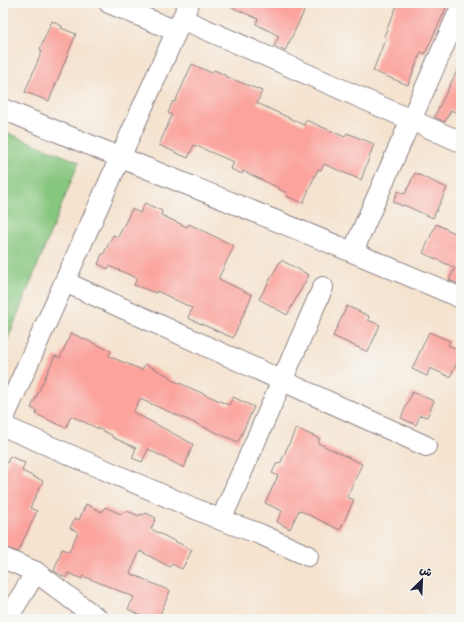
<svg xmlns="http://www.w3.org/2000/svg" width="464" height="622" font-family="Caveat,'Playpen Sans Arabic',sans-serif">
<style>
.green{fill:#86c67e;stroke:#54745c}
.building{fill:#fba39c}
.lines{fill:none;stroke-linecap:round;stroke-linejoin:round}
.minor-casing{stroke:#8c8285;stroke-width:22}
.minor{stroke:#fff;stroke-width:20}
</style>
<rect width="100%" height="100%" fill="#f6f6f2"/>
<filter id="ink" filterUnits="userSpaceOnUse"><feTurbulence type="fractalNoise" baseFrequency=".025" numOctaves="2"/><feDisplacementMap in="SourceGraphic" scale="8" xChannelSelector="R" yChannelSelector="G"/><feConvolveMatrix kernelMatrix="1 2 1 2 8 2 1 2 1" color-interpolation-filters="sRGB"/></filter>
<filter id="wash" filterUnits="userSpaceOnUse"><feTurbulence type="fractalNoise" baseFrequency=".012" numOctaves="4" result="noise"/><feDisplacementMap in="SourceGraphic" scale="16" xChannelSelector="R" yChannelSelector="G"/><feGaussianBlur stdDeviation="0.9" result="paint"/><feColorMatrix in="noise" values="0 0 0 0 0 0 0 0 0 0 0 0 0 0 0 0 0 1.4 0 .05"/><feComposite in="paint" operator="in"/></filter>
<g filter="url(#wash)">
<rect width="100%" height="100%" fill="#f5e3cf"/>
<path class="green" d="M 3,131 L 79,162 L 3,351 Z"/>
<g id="blocks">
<path class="building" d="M 222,3 L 308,3 L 285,51 L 274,46 L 279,36 L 256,24 L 258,19 Z
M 398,3 L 435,3 L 446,8 L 425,54 L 421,52 L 408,85 L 373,71 L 386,37 L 384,36 Z
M 52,21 L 62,26 L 61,28 L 76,34 L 49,101 L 25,92 L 42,51 L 40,49 Z
M 461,63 L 461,115 L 451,110 L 445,122 L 434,117 Z
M 192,64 L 212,73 L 214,70 L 225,75 L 225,76 L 262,91 L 257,103 L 304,125 L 306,120 L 345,137 L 347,133 L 374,144 L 361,180 L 324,164 L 321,170 L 318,169 L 303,203 L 286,196 L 287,193 L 279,189 L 279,188 L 243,171 L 242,174 L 231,169 L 234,162 L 194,145 L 188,158 L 159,145 L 172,115 L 168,113 L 173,101 L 175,102 Z
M 415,173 L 447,188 L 433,218 L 404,205 L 403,206 L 393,202 L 398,191 L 405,194 Z
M 145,203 L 162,211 L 161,215 L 187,227 L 189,224 L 234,246 L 219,277 L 219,279 L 252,295 L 233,338 L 188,318 L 192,308 L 157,291 L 156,293 L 134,285 L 137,278 L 109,266 L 108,269 L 98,264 L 102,254 L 103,255 L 113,235 L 118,237 L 132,209 L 140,213 Z
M 436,224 L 461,236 L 461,285 L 449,280 L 455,268 L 423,253 Z
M 281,260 L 309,275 L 287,315 L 259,299 Z
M 347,306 L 369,316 L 368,320 L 380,325 L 368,352 L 333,336 Z
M 429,332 L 450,341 L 448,345 L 461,351 L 461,355 L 450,377 L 430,368 L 427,376 L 412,369 Z
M 71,333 L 111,351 L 109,356 L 142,370 L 145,364 L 171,377 L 170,379 L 229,405 L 233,397 L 254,407 L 238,442 L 140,399 L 133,412 L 193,444 L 184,468 L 148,449 L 142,462 L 132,458 L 136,448 L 112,437 L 112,435 L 71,416 L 66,428 L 36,414 L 37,411 L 31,408 L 55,356 L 60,358 Z
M 412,392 L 434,401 L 427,417 L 420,415 L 416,425 L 401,418 Z
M 296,428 L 320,439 L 318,443 L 362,464 L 347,497 L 354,500 L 340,530 L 299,510 L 290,529 L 277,522 L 282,511 L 265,503 L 278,476 L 272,473 L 277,463 L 280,464 Z
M 10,456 L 25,463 L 22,471 L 43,481 L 30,508 L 37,511 L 18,552 L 3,547 L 3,472 Z
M 86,504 L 102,512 L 105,507 L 121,514 L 127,511 L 139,516 L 140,514 L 143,515 L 146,513 L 156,518 L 151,529 L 192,550 L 182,569 L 172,564 L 170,567 L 140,551 L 130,573 L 170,591 L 158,619 L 147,619 L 128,609 L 134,597 L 83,576 L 82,579 L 68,573 L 66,578 L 54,571 L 62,549 L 69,552 L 78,532 L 70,528 L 75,518 L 79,520 Z"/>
</g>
</g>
<g filter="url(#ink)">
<use href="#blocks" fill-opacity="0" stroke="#8c8285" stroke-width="1"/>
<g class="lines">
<g class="minor-casing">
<path id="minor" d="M 109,3 L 176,31
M 182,19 L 461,142
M 3,109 C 155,173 309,232 461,298
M 353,251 L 461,7
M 65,282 L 426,446
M 3,420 L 189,3
M 3,426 L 221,520 L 260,534 L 308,556
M 221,520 L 323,287
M 3,558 L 36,572 L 98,619
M 7,619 L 36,572"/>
</g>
<use href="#minor" class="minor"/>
</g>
</g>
<rect width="464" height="622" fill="none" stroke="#f6f6f2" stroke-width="16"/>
<g transform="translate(422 580) rotate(24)" stroke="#f6f6f2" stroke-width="3" paint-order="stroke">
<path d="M0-3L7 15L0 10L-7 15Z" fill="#22223b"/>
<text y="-6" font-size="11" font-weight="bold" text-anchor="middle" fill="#22223b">ش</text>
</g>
</svg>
